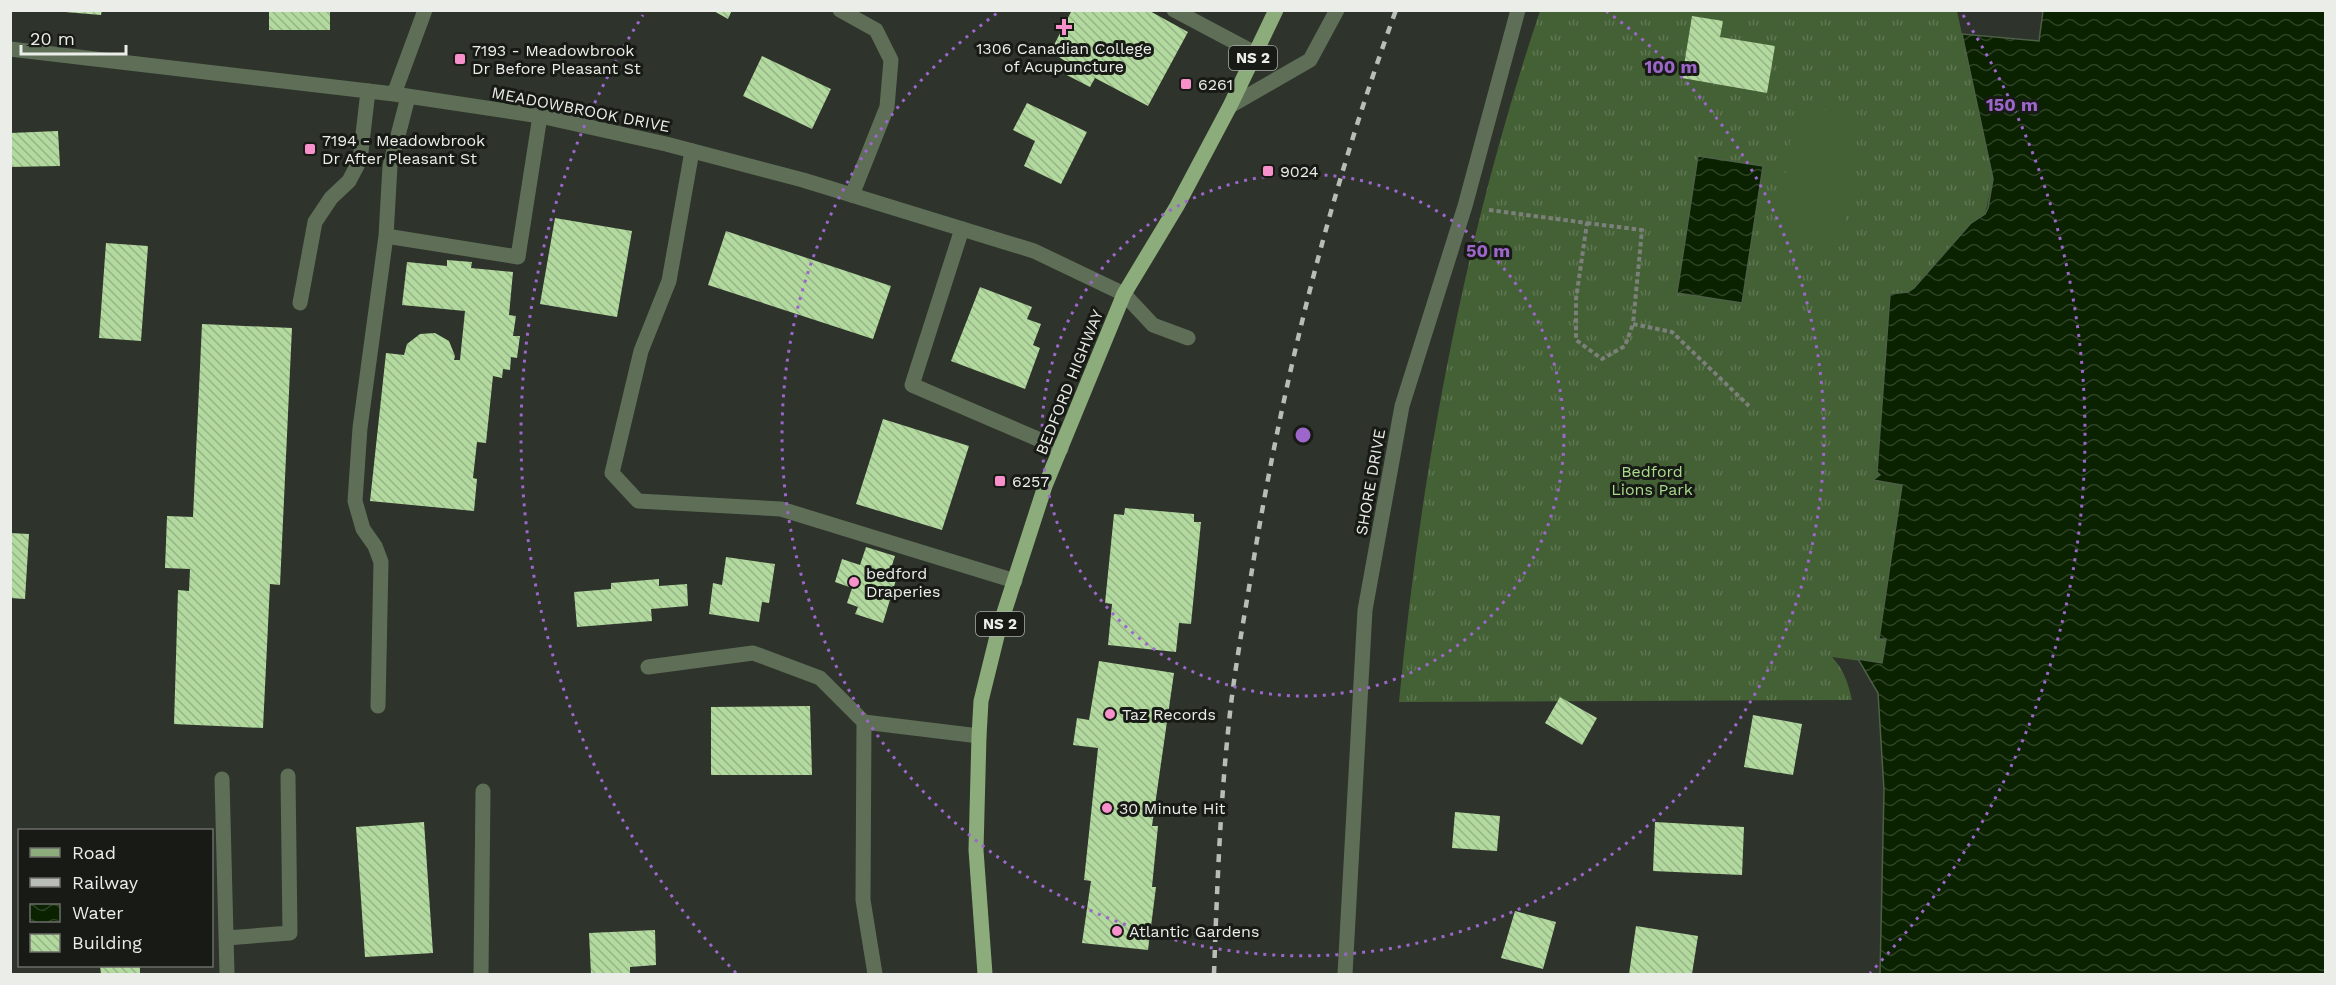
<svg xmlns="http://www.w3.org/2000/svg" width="2336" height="985" font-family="'Work Sans',sans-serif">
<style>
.grass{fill:url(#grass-tufts)}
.pitch{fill:#446035}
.water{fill:url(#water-waves);stroke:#4d5f46;stroke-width:1.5}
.building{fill:url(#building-back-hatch)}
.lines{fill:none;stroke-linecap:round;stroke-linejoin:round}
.path{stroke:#7c807a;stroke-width:4;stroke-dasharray:4.5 3;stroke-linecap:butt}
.service{stroke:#5f6f57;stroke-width:15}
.minor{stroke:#5f6f57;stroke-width:15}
.primary{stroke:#8cac7b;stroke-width:15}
.rail{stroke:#b9bdb7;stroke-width:4.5;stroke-dasharray:8 8;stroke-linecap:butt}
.ring{fill:none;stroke:#9c66cb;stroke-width:3;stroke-dasharray:3 6}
.poi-dot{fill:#f890cc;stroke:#181a16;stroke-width:2}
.labels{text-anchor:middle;stroke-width:6;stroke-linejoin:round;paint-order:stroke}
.shield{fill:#181a16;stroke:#abaea9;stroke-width:1.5}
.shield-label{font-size:15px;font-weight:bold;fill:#eaede8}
.poi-label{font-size:16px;fill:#eaede8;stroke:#181a16;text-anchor:start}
.street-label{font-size:16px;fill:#eaede8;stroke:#181a16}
.park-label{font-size:16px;fill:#a8dc8c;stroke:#181a16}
.centre{fill:#9c66cb;stroke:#181a16;stroke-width:3}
.ring-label{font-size:18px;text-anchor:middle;font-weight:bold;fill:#9c66cb;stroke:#181a16;stroke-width:6;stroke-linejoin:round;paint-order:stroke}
</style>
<defs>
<pattern id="grass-tufts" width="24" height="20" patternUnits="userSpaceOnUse" patternTransform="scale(1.5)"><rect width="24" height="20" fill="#446035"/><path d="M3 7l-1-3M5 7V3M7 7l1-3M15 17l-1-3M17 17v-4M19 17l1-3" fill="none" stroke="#5f7752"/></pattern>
<pattern id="water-waves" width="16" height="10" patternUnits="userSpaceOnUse" patternTransform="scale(1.5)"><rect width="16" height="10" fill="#0a2200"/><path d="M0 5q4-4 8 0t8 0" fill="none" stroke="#2e4225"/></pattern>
<pattern id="building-back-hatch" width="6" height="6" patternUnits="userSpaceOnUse" patternTransform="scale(1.5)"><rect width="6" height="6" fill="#b2d99e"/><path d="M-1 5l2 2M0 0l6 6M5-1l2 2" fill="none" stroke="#97b488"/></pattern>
</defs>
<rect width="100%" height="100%" fill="#2e332b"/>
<path class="grass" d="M 1540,11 L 1957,11 L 1993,179 L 1985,214 L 1971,223 L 1914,288 L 1908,292 L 1890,294 L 1880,474 L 1874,480 L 1902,485 L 1879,639 L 1886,638 L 1882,664 L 1832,657 C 1844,670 1848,683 1852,700 L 1399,702 C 1421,468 1465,234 1540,11 Z"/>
<path class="pitch" d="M 1795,106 L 1860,115 L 1841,247 L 1776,238 Z"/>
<path class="water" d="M 2043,11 L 2325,11 L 2325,974 L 1880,974 L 1884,790 L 1878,693 L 1858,659 L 1882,663 L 1886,639 L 1879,639 L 1902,485 L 1873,480 L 1880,475 L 1877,472 L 1890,294 L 1908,292 L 1914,288 L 1971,223 L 1985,214 L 1988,208 L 1993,179 L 1962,34 L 2039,41 Z
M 1698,156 L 1763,166 L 1742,303 L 1677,293 Z"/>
<path class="building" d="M 65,10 L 102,10 L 101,15 L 65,12 Z
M 269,10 L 330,10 L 330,30 L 269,30 Z
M 712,10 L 732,10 L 728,19 Z
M 1072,10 L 1148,10 L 1188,32 L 1148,106 L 1095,78 L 1090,87 L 1059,71 L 1065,61 L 1059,57 L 1063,50 L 1054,45 Z
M 1692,16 L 1723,21 L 1720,37 L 1775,46 L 1767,93 L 1682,78 Z
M 762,56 L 831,89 L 812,129 L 743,96 Z
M 1027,103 L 1087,132 L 1061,184 L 1024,166 L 1035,141 L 1013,130 Z
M 58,131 L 60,166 L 10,167 L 10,133 Z
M 555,218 L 632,231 L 617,317 L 540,304 Z
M 726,231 L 891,286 L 873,339 L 708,285 Z
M 106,243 L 148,246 L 141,341 L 99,338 Z
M 447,260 L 472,262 L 471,268 L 513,272 L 509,315 L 516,316 L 513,336 L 520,336 L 517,358 L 511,357 L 510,370 L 503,369 L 502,378 L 493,376 L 486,443 L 477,442 L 473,478 L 477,479 L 474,511 L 370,501 L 386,353 L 404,355 L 407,344 L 420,334 L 435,333 L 449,341 L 455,356 L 454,360 L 460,360 L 465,311 L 402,305 L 407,262 L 447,266 Z
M 980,287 L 1032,307 L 1027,319 L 1041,324 L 1033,345 L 1040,348 L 1025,389 L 951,361 Z
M 202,324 L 292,328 L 280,585 L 270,584 L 263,728 L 174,724 L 178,590 L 189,591 L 190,569 L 165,568 L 167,516 L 193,517 Z
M 883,419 L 969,446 L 942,530 L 856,504 Z
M 1125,508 L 1194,514 L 1194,522 L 1201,522 L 1191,624 L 1179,623 L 1176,652 L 1108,645 L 1112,604 L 1105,603 L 1114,514 L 1124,515 Z
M 10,533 L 29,534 L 25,599 L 10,598 Z
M 866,547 L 895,556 L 888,578 L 896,580 L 883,623 L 855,614 L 858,607 L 847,603 L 852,588 L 835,582 L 842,559 L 860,565 Z
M 726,557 L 775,564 L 769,603 L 762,602 L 759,622 L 709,614 L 713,583 L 722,585 Z
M 659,579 L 659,586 L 687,584 L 688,606 L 651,609 L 652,621 L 577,627 L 574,592 L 611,589 L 611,583 Z
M 1099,661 L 1174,673 L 1152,826 L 1158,826 L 1152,887 L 1156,887 L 1148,950 L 1082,943 L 1091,881 L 1084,880 L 1098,748 L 1073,745 L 1077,718 L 1089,720 Z
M 1560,697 L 1597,718 L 1582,745 L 1545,723 Z
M 810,706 L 812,775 L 711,775 L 711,707 Z
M 1753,715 L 1802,724 L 1793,775 L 1744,767 Z
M 1455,812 L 1500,816 L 1497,851 L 1452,848 Z
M 424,822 L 433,953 L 365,957 L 356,827 Z
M 1655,822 L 1744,827 L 1742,875 L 1653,871 Z
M 1515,911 L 1556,922 L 1543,969 L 1501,958 Z
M 1636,926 L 1698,936 L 1692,974 L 1629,974 Z
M 655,930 L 656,965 L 630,967 L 630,974 L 591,974 L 589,933 Z
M 100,966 L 140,966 L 140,974 L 101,974 Z"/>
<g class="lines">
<path class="path" d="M 1489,210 L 1587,223 L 1576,299 L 1576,340 L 1602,359 L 1625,346 L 1633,324
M 1587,223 L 1642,230 L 1633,324 L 1672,332 L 1749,406"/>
<path class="service" d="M 840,10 L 876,30 L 891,60 L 887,107 L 852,195
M 1174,10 L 1255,53
M 1230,106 L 1310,60 L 1337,10
M 692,151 L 669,281 L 641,351 L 612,473 L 638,501 L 781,509 L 1015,581
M 962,229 L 912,385 L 1061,449
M 386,236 L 518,257 L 540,116
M 1124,294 L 1153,325 L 1188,338
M 300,303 L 315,222 L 331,198 L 349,181 L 360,160 L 368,91
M 648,667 L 753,653 L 820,678 L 864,722
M 378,706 L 381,562 L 375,546 L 363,529 L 355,501 L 360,428 L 386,236 L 390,166 L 408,97
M 222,779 L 227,974
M 226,938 L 290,933 L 288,776
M 481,974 L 483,791
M 875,974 L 863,900 L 864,722 L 979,736"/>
<path class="minor" d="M 10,49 L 394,94 L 540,116 L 666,144 L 803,180 L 1034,251 L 1124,294
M 394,94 L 425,10
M 1345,974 L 1365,610 L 1402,406 L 1465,206 L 1518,10"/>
<path class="primary" d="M 985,974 L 976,850 L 979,736 L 981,701 L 999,628 L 1045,486 L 1124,294 L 1177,206 L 1230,106 L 1276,10"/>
<path class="rail" d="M 1214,974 C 1217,890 1220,806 1229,722 C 1234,673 1243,624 1251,576 C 1282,383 1329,194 1396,10"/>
</g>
<g class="ring">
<circle cx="1303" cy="435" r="261"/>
<path d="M1606 11A521 521 0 1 1 1000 11"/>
<path d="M736 973A782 782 0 0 1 643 15M1963 15A782 782 0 0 1 1870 973"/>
</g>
<g class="poi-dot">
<path d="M1061 18h6v6h6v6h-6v6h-6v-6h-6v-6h6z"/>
<rect x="454" y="53" width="12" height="12" rx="3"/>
<rect x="1180" y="78" width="12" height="12" rx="3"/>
<rect x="304" y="143" width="12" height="12" rx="3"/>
<rect x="1262" y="165" width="12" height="12" rx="3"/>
<rect x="994" y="475" width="12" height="12" rx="3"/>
<circle cx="854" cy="582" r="6"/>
<circle cx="1110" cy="714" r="6"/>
<circle cx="1107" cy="808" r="6"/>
<circle cx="1117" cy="931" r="6"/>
</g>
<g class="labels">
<g class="shield">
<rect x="1229" y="46" width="48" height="24" rx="4.5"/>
<rect x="976" y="612" width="48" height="24" rx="4.5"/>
</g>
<g class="shield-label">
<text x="1253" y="63">NS 2</text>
<text x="1000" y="629">NS 2</text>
</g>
<g class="poi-label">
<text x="1064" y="54" text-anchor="middle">1306 Canadian College<tspan x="1064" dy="18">of Acupuncture</tspan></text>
<text x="472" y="56">7193 - Meadowbrook<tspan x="472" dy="18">Dr Before Pleasant St</tspan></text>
<text x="1198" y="90">6261</text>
<text x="322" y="146">7194 - Meadowbrook<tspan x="322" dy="18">Dr After Pleasant St</tspan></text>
<text x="1280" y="177">9024</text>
<text x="1012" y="487">6257</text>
<text x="866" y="579">bedford<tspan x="866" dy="18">Draperies</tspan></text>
<text x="1122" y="720">Taz Records</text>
<text x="1119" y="814">30 Minute Hit</text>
<text x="1129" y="937">Atlantic Gardens</text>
</g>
<g class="street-label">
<text transform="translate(581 109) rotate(11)" y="6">MEADOWBROOK DRIVE</text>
<text transform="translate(1069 382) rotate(-68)" y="6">BEDFORD HIGHWAY</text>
<text transform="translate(1370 482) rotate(-80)" y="6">SHORE DRIVE</text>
</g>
<g class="park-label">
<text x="1652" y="477">Bedford<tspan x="1652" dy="18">Lions Park</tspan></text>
</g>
</g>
<circle cx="1303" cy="435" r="9" class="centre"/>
<g class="ring-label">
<text x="1671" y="73">100 m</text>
<text x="2012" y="111">150 m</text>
<text x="1488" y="257">50 m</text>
</g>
<rect width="2336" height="985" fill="none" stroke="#eaede8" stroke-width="24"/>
<rect x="18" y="829" width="195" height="138" fill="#181a16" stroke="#6c6e6a" stroke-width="1.5"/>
<rect x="30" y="848" width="30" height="9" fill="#8cac7b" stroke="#6c6e6a" stroke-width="1.5"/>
<text x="72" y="859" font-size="18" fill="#eaede8">Road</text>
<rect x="30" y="878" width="30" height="9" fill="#b9bdb7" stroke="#6c6e6a" stroke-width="1.5"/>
<text x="72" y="889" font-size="18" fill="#eaede8">Railway</text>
<rect x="30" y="904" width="30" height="18" fill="url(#water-waves)" stroke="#6c6e6a" stroke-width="1.5"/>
<text x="72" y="919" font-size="18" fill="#eaede8">Water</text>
<rect x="30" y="934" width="30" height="18" fill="url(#building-back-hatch)" stroke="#6c6e6a" stroke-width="1.5"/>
<text x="72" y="949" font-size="18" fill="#eaede8">Building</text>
<path d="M21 45v9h105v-9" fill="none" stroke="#eaede8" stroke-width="3"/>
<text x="30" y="45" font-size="18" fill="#eaede8" stroke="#181a16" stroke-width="4.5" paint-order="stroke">20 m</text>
</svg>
